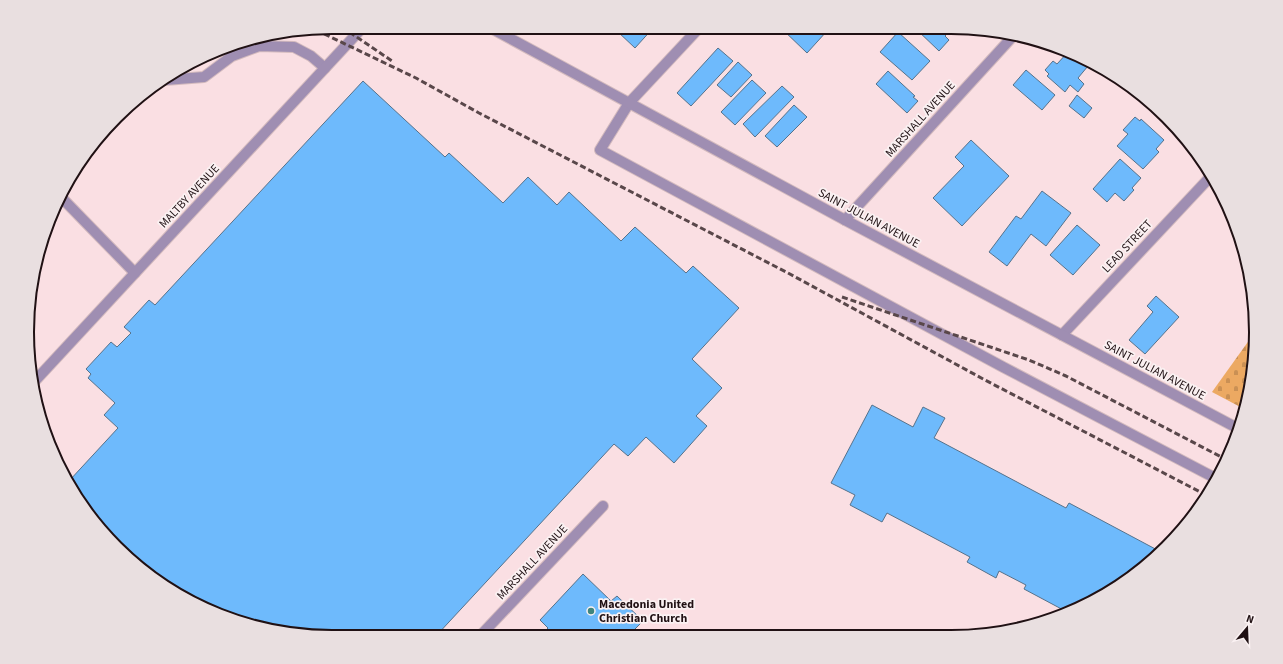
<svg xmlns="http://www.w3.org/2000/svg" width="1283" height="664" font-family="'Source Sans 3',sans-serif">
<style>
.cemetery{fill:url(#cemetery-stones)}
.building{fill:#6ebafc;stroke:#56728b}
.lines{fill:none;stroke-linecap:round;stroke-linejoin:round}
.service-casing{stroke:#d3babe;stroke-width:12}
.minor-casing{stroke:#d3babe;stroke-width:12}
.tertiary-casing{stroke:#d3babe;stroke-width:12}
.service{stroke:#9f8eb2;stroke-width:10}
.minor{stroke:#9f8eb2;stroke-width:10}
.tertiary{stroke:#9f8eb2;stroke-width:10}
.rail{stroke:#59474a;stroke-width:3;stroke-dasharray:6 3;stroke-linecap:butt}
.poi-dot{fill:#3e857d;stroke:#faf1f2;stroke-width:1.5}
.labels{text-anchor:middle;stroke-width:3.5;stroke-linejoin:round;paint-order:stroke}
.street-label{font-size:12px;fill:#201114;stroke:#faf1f2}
.poi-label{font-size:12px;font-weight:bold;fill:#201114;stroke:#faf1f2;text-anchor:start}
.rim{fill:none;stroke:#201114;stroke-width:2}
</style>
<defs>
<pattern id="cemetery-stones" width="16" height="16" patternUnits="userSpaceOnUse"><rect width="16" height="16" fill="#eca962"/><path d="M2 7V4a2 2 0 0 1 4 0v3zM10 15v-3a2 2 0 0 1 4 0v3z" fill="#ca9054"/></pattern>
</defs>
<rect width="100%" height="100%" fill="#fadfe3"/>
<path class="cemetery" d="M 1255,332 L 1255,352 L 1246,410 L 1212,392 Z"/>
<path class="building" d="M 620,27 L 654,27 L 635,48 L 617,31 Z
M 780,27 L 823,27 L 827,31 L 807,53 Z
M 915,28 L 947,28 L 950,31 L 945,36 L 949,40 L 939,51 Z
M 898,32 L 930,61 L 912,80 L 880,52 Z
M 718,48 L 733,61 L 691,106 L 677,93 Z
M 1068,52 L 1074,54 L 1088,66 L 1078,78 L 1084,84 L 1078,92 L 1070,85 L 1065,92 L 1047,76 L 1049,74 L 1045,70 L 1053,61 L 1057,64 Z
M 738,62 L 752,75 L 731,97 L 717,85 Z
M 1026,70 L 1055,95 L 1042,110 L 1013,85 Z
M 888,71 L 915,96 L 913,97 L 918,101 L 907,113 L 876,84 Z
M 752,80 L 766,93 L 735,125 L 721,112 Z
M 363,81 L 445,157 L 449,153 L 503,203 L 528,177 L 557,205 L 569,192 L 621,241 L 635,227 L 686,273 L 693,266 L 739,308 L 692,359 L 722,388 L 696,416 L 707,426 L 674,463 L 646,437 L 628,456 L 614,444 L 436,636 L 312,636 L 253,627 L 197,606 L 116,548 L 69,481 L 118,428 L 104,415 L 115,403 L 88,378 L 91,374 L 86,369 L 111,342 L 117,347 L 131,333 L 124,327 L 149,300 L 155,305 Z
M 782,86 L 794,97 L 755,137 L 743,124 Z
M 1077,95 L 1092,108 L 1084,118 L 1069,106 Z
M 794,105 L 807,117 L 777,147 L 765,136 Z
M 1135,117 L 1140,121 L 1141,119 L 1164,140 L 1156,149 L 1159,152 L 1143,169 L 1117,146 L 1128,134 L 1123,130 Z
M 971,140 L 1009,176 L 962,226 L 933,198 L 964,166 L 955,157 Z
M 1120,159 L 1141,178 L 1132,188 L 1134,190 L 1124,201 L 1115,193 L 1107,202 L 1093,189 Z
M 1042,191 L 1071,213 L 1046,246 L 1031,234 L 1007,266 L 989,252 L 1016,216 L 1021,219 Z
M 1077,225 L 1100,245 L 1073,275 L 1050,255 Z
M 1156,296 L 1179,317 L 1145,354 L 1129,340 L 1153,312 L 1147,306 Z
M 872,405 L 913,427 L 923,407 L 945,418 L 934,438 L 1066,508 L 1069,503 L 1161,552 L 1136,574 L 1069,613 L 1024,589 L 1026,585 L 999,571 L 996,578 L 967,562 L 970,557 L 887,513 L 882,522 L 850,505 L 855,495 L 831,483 Z
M 583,574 L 611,601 L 617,596 L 643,621 L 629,635 L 548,636 L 544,632 L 548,628 L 540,620 Z"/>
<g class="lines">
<g class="service-casing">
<path id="service" d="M 165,80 L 204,77 L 232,56 L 259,46 L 294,47 L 311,56 L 325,68
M 629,103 L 600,150 L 1003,367 L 1217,479
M 60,196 L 135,273"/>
</g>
<g class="minor-casing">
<path id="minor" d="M 629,103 L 700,27
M 845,220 L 1014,35
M 1062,335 L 1212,175
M 480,636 L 603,506"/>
</g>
<g class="tertiary-casing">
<path id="tertiary" d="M 489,27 L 845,220 L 1239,429
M 33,383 L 363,27"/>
</g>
<use href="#service" class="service"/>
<use href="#minor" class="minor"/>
<use href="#tertiary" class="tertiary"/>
<path class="rail" d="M 342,27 L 392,61
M 316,30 L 416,78 L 479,113 L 788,273 L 985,380 L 1206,495
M 842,297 L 1029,360 L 1066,376 L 1227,460"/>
</g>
<circle class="poi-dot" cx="591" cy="611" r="4"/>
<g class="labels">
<g class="street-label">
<text transform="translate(920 119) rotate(-48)" y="4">MARSHALL AVENUE</text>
<text transform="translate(189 196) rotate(-47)" y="4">MALTBY AVENUE</text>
<text transform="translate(869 218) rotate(28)" y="4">SAINT JULIAN AVENUE</text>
<text transform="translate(1127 246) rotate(-47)" y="4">LEAD STREET</text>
<text transform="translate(1155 370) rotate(28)" y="4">SAINT JULIAN AVENUE</text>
<text transform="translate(532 562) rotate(-47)" y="4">MARSHALL AVENUE</text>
</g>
<g class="poi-label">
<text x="599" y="608">Macedonia United<tspan x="599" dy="14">Christian Church</tspan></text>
</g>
</g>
<path d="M0 0H1283V664H0ZM332 34H951A298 298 0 0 1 1249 332V332A298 298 0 0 1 951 630H332A298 298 0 0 1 34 332V332A298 298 0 0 1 332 34Z" fill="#e9dfe0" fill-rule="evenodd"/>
<path class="rim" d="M332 34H951A298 298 0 0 1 1249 332V332A298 298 0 0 1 951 630H332A298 298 0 0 1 34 332V332A298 298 0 0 1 332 34Z"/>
<g transform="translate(1247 628) rotate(19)" stroke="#faf1f2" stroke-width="3" paint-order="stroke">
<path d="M0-3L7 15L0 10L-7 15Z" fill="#201114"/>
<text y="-6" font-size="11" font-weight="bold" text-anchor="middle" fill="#201114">N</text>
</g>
</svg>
